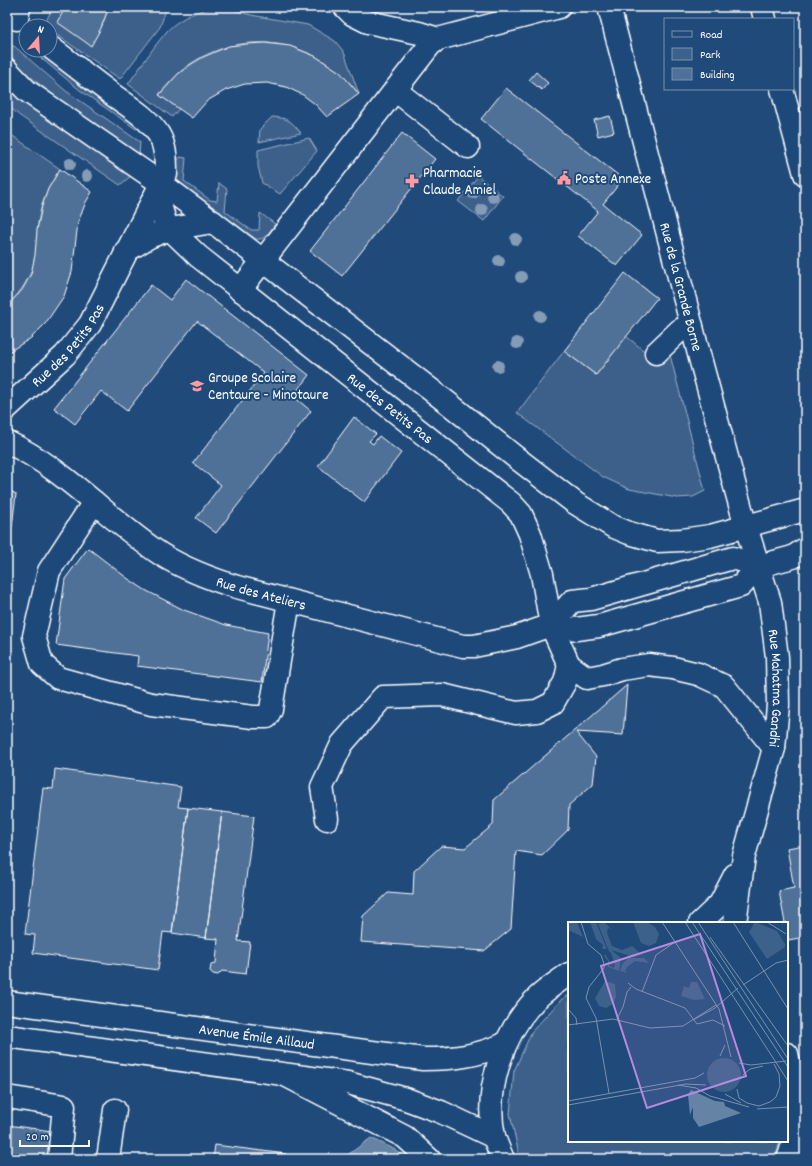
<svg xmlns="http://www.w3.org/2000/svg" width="812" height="1166" font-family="Dekko,sans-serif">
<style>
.green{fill:#3c618b;stroke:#9eb0c5}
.water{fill:#6583a4;stroke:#a3b5c8}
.building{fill:#507197;stroke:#fff}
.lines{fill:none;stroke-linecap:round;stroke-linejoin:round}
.minor-casing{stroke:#fff;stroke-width:25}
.major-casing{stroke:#fff;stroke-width:25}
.highway-casing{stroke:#fff;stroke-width:25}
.minor{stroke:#1f4a7a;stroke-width:22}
.major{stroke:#1f4a7a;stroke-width:22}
.highway{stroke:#1f4a7a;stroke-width:22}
.tree{fill:#859cb6}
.labels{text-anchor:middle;stroke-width:4;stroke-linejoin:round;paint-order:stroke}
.poi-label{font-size:15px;fill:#fff;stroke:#1f4a7a;text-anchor:start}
.street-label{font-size:15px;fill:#fff;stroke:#1f4a7a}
.inset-road{fill:none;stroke:#7992af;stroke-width:1}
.view{fill:#b68bdc;fill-opacity:0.15;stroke:#b68bdc;stroke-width:2}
.inset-edge{fill:none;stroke:#fff;stroke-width:2}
</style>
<rect width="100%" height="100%" fill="#1f4a7a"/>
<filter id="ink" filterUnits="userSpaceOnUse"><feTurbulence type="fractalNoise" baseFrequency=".025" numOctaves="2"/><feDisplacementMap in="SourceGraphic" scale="8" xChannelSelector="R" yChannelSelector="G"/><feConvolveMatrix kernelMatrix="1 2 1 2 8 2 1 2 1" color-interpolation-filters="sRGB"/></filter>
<g filter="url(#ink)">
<path class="green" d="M 53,7 L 66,7 L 101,28 L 109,7 L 167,7 L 160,27 L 120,79 L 50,30 L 50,26 L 44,25 Z
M 223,7 L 251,15 L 308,25 L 335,41 L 344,52 L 359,94 C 318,40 247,26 190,64 C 178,72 169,84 159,94 L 179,109 L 172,117 L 128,84 C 141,67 153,47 167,31 C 180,17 204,7 223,7 Z
M 7,46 L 14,46 L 66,91 L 140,142 L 139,155 C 116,139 7,70 7,46 Z
M 31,50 L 37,50 L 141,126 L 136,129 L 81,91 Z
M 7,87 L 15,95 L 30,106 L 131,176 L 120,185 L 20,116 L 7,105 Z
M 272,117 C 289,118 291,121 301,133 L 259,142 L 260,129 Z
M 7,132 L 60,169 C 50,184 42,200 39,217 C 37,226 37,235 37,244 C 35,271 25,287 7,306 Z
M 309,138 L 317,151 L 280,194 L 262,183 L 258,166 L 258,150 Z
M 180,157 L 186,158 L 184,181 L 210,200 L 217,201 L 219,183 L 227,189 L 225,211 L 251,230 L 259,230 L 260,213 L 275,224 C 270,231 265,241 256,239 L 176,181 L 177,161 Z
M 478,176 L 503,196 L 484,221 L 458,201 Z
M 626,336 L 659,363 L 669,351 L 705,491 L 693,497 L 677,498 L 629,489 L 603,477 L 517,413 L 564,351 L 596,375 Z
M 569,995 L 569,1141 L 780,1141 L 775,1159 L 520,1159 L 510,1114 L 514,1071 L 532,1031 L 562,999 Z"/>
<path class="water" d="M 371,1138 L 392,1148 L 409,1159 L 342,1159 Z"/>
<path class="building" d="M 66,7 L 109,7 L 101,28 L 91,46 L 57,22 Z
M 265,43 L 290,46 L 315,56 L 340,72 L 359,94 L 327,117 L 315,104 L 303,95 L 286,87 L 267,83 L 245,84 L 226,90 L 207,101 L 192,118 L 159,95 L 178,74 L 190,65 L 203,57 L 229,46 L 246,44 Z
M 536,72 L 548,83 L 542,90 L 529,80 Z
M 506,88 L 623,179 L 603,204 L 642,235 L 617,266 L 578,236 L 598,211 L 481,119 Z
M 610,116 L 614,132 L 598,136 L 594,120 Z
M 402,133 L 435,159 L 342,276 L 310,251 Z
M 60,169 L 92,192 L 86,202 L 78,222 L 72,272 L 64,296 L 45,324 L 31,338 L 7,353 L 7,306 L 22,290 L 31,274 L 35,255 L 37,230 L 42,206 L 48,189 Z
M 625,273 L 657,298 L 596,375 L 564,351 Z
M 186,279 L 309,375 L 293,396 L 311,411 L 216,533 L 196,518 L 221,485 L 193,463 L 264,373 L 197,321 L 127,411 L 101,391 L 75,424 L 54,408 L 151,285 L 170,300 Z
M 354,417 L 376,434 L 369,441 L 373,444 L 379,436 L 401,453 L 364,502 L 318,466 Z
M 7,489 L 16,494 L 12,527 L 7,526 Z
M 88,548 L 127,578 L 145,590 L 184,610 L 226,625 L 268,633 L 262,682 L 137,666 L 138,656 L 56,645 L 65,579 Z
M 627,685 L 623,735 L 576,732 L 596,757 L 593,784 L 569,805 L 568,830 L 542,855 L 516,851 L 511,929 L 484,951 L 361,942 L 363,916 L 388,893 L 413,895 L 414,871 L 441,846 L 465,848 L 493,825 L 494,800 Z
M 55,769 L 181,787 L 178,807 L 188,808 L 172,933 L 163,932 L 158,970 L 33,953 L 35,935 L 25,934 L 43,788 L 53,789 Z
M 805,791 L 805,823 L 799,792 Z
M 188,808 L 222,812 L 206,938 L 172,933 Z
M 222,812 L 254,816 L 238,941 L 250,942 L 246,974 L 222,971 L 218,975 L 213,974 L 210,971 L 211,965 L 216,963 L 218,939 L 206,938 Z
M 805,845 L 805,937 L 788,940 L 787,923 L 785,923 L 779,891 L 794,888 L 787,848 Z
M 7,1125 L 52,1131 L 48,1159 L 7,1159 Z
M 215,1145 L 286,1154 L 285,1159 L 213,1159 Z"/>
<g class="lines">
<g class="minor-casing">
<g id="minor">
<path d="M 345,7 L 352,14 L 368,22 L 419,33 L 438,39"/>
<path id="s1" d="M 609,7 L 700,358 L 746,527 L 770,602 L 777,657 L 778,705 L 774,748 L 744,856 L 735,923"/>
<path d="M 17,19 L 19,7"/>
<path d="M 7,70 L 27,91 L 162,184 L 213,222 L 448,403 L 514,456 L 575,503 L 612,526 L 629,533 L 657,541 L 682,540 L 710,536 L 805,510"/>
<path d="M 395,90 L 468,147"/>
<path id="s2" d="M 157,194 L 166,225 L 170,229 L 198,256 L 511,503 L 521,514 L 530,534 L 542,574 L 551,625 L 569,665 L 587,678 L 603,675 L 622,669 L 649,665 L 673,668 L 698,674 L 724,686 L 774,748"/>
<path d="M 126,251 L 149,237 L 170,229 L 213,222"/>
<path d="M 240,290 L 430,45 L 438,39 L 559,7"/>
<path d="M 656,353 L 680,330 L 692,326"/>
<path id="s3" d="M 7,408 L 65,355 L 90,324 L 166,174 C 166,161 166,147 159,135 C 147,116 126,105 109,92 C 89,77 70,62 50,47"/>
<path id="s4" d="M 7,442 C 66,469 108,520 162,555 C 185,569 211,579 237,587 L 463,646 L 474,646 L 517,637 L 551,625 L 576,629 L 599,626 L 741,586 L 759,566"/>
<path d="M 94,502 L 49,571 L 34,636 L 42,664 L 58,678 L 151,704 L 253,717 L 267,717 L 271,709 L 289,601"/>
<path d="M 551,625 L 572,601 L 591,599 L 733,558 L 759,566 L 793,557 L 805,549"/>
<path d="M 327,819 L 322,787 L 342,744 L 383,697 L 442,695 L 516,713 L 537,711 L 553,703 L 565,682 L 569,665"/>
<path d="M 700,923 L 720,904 L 735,875"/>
<path d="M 7,1097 L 64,1106 L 59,1159"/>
<path d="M 108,1159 L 115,1110"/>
</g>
</g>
<g class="major-casing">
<g id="major">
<path id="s5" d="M 7,1002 L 423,1059 C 455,1059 476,1056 505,1044"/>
<path d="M 7,1036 L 348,1083 L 406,1099 L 441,1112 L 494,1137"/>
<path d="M 787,1054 C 790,1066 794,1081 795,1094 C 796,1111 795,1144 788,1159"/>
<path d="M 503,1159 C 500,1152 496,1144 494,1136 C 484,1090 503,1033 535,1000 C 545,990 557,982 569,974"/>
</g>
</g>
<g class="highway-casing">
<path id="highway" d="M 762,7 L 765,19
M 782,89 L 805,174
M 285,1075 L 405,1137 L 429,1159"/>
</g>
<use href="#minor" class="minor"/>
<use href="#major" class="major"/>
<use href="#highway" class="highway"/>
</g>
<g class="tree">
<circle cx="70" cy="164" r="6"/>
<circle cx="87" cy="176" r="6"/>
<circle cx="473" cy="193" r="6"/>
<circle cx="493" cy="197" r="6"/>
<circle cx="482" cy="210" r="6"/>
<circle cx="516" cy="239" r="6"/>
<circle cx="499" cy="261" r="6"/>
<circle cx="521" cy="277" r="6"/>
<circle cx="540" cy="316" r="6"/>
<circle cx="517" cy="343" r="6"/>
<circle cx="498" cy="366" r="6"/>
</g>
</g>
<defs>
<g id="civic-bare" transform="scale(1.08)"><path d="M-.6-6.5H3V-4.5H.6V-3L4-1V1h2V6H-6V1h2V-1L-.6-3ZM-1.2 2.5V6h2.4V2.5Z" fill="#ff9aa2" stroke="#1f4a7a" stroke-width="2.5" paint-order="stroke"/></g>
<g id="pharmacy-bare" transform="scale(1.08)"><path d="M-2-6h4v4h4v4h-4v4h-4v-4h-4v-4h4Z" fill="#ff9aa2" stroke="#1f4a7a" stroke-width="2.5" paint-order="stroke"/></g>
<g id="school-bare" transform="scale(1.08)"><path d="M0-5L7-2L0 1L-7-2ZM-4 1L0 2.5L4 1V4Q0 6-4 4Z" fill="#ff9aa2" stroke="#1f4a7a" stroke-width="2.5" paint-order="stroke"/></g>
</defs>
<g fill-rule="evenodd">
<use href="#civic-bare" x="564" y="178"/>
<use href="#pharmacy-bare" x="412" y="181"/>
<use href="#school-bare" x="197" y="386"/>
</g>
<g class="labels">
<g class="poi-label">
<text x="423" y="177">Pharmacie<tspan x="423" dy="17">Claude Amiel</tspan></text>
<text x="575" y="183">Poste Annexe</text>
<text x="208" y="382">Groupe Scolaire<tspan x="208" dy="17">Centaure - Minotaure</tspan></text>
</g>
<g class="street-label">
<text dy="5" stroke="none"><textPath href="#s1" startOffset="289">Rue de la Grande Borne</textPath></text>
<text dy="5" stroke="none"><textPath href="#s3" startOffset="88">Rue des Petits Pas</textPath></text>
<text dy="5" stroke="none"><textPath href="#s2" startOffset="322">Rue des Petits Pas</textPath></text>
<text dy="5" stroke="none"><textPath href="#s4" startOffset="299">Rue des Ateliers</textPath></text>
<text dy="5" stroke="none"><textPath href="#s1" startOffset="703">Rue Mahatma Gandhi</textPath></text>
<text dy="5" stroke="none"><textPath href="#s5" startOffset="252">Avenue Émile Aillaud</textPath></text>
</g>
</g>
<g transform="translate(568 922)">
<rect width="220" height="220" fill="#1f4a7a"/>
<path d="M 0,0 L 9,0 L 15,15 L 0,8 ZM 22,0 L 28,0 L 39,27 L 34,27 L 35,23 L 28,17 ZM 36,0 L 44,8 L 40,6 L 39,11 L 44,24 L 54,28 L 64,24 L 73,32 L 65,35 L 40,27 L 30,2 ZM 65,0 L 79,0 L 87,5 L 91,12 L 88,21 L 81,24 L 73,21 ZM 187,0 L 209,9 L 217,22 L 217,25 L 199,37 L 181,10 ZM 42,27 L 53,36 L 51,49 L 40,45 L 40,39 L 36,34 L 37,32 L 41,38 L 41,44 L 46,46 L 47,43 L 43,31 L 40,28 L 37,32 L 40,28 ZM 61,36 L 76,36 L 81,41 L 67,39 L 59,45 L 57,49 L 59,51 L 52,49 L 55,41 ZM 37,59 L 47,62 L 48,75 L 45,82 L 38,86 L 31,84 L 27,76 ZM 123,60 L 129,60 L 137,77 L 126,78 L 113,74 L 116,64 L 121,66 ZM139 153a17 17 0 1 1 34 0a17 17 0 1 1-34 0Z" fill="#3c618b"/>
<path d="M 123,168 L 147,179 L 156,180 L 157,184 L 173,191 L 131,205 L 125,196 L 125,185 L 122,193 L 120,173 Z" fill="#6583a4"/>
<path class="inset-road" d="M 13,0 L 20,22 L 33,33 L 36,42 L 36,46 L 21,65 L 18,76 L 28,96 L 41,171M 94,0 L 151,87 L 163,135M 117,0 L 220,159M 124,0 L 220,145M 130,0 L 220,137M 165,0 L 220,87M 199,0 L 218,12M 142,15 L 220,124M 60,61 L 68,67 L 117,86 L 129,102 L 145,98 L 157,104M 175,63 L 208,41 L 220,38M 74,70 L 88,33 L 107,20M 0,87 L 8,96 L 9,103M 49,97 L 55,85 L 59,70 L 63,65M 125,98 L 147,86 L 170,66M 0,103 L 45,97 L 82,106 L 115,104 L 148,83M 152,134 L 157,123M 171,141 L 183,143 L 218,139M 175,153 L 182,147 L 195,144M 110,163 L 128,166 L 142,174 L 181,185M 169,167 L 171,176 L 179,181 L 191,184 L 202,180 L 208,175 L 212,164 L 211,152 L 206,142M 157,172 L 173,181M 0,179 L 127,156 L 136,151M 0,183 L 118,162 L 138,163M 189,187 L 220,185"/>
<path class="view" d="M 132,12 L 178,154 L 79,186 L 33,44 Z"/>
<rect width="220" height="220" class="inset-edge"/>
</g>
<rect width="812" height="1166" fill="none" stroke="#1f4a7a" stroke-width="24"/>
<rect x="12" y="12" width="788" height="1142" fill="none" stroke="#fff" stroke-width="1.5" filter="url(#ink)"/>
<rect x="664" y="18" width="130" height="72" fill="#1f4a7a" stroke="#7992af"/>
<rect x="672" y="31" width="20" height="6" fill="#1f4a7a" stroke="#7992af"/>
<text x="700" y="38" font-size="12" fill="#ffffff">Road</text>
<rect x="672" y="48" width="20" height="12" fill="#3c618b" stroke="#7992af"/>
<text x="700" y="58" font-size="12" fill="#ffffff">Park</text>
<rect x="672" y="68" width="20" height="12" fill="#507197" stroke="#7992af"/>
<text x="700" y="78" font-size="12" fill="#ffffff">Building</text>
<g transform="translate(38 38) rotate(18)"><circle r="19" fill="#1f4a7a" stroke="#7992af"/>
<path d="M0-3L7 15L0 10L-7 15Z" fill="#ff9aa2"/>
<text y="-6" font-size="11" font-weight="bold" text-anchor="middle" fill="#ffffff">N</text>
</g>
<path d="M20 1140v6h69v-6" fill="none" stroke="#ffffff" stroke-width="2"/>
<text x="26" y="1140" font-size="12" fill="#ffffff" stroke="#1f4a7a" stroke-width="3" paint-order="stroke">20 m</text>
</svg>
